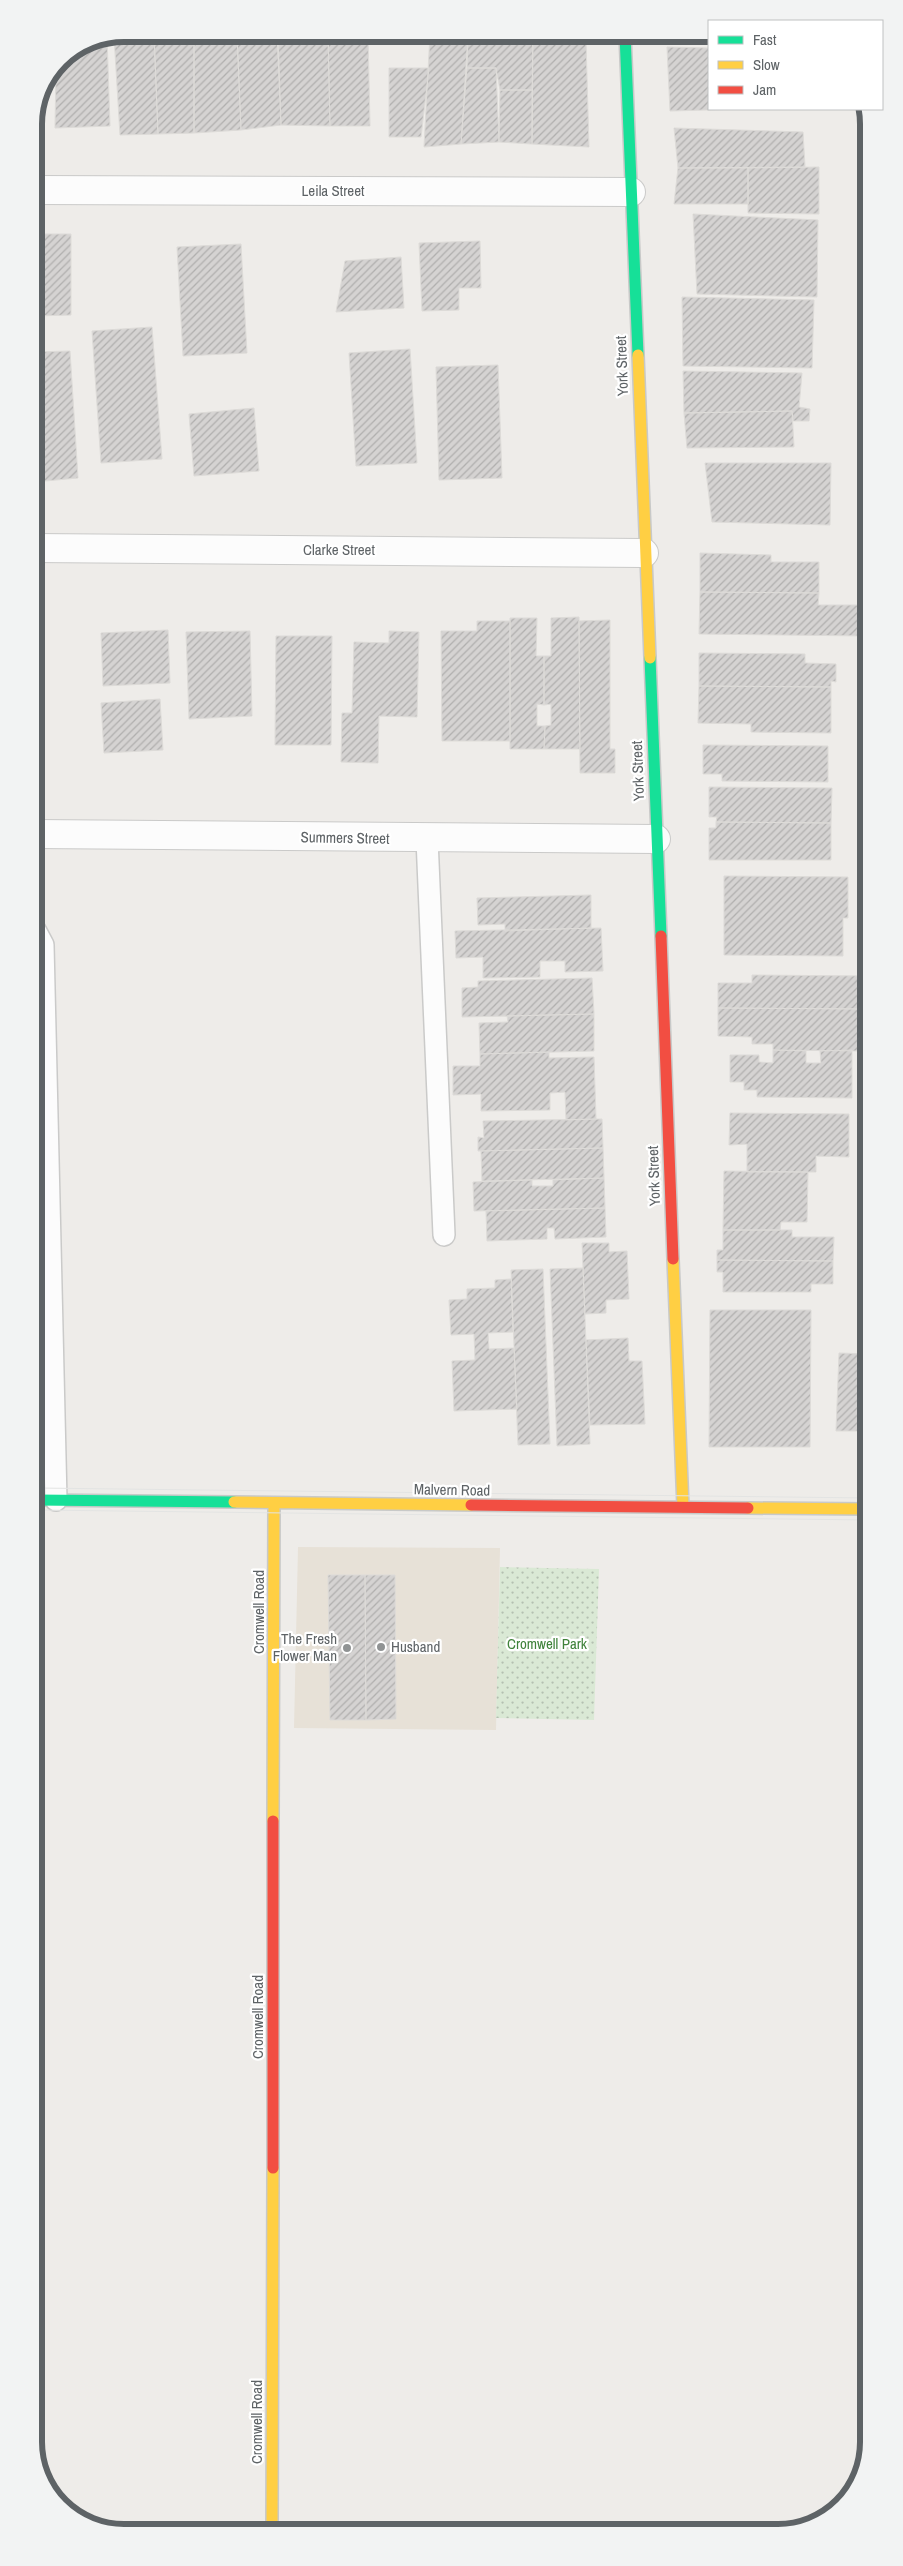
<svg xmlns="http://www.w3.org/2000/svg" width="903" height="2566" font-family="'Archivo Narrow',sans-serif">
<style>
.commercial{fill:#e7e1d7}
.park{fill:url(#park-dots)}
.building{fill:url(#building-hatch);stroke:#dddbd8}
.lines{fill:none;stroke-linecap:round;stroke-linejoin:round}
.lane-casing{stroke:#cacac9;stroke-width:24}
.street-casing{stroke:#cacac9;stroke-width:30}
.fast-casing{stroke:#c8c9c8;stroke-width:14}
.slow-casing{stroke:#c8c9c8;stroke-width:14}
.jam-casing{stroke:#c8c9c8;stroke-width:14}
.lane{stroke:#fcfcfc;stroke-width:21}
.street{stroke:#fcfcfc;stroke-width:28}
.fast{stroke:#16e098;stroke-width:11}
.slow{stroke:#ffcf43;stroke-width:11}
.jam{stroke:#f24e42;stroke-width:11}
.tram{stroke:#e3e4e3;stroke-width:1}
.poi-dot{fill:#909394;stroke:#fff;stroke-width:2}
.labels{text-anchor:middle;stroke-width:4.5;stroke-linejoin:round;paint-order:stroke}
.street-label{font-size:15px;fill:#5e6366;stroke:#fff}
.poi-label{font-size:15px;fill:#5e6366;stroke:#fff;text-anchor:end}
.park-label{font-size:15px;fill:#3f823a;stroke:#fff}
.rim{fill:none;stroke:#5e6366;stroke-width:6}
</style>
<defs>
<pattern id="park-dots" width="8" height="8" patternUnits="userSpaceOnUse" patternTransform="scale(1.25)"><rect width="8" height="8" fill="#dae9d5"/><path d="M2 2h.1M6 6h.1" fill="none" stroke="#b4c0b1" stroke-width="1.8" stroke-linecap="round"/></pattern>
<pattern id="building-hatch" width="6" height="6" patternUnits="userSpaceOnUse" patternTransform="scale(1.25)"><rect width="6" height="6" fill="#d5d3d2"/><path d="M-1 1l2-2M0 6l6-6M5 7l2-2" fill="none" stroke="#b0afae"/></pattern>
</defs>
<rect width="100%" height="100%" fill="#eeece9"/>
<path class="commercial" d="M 298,1547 L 500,1548 L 496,1730 L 294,1728 Z"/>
<path class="park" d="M 500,1567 L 599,1569 L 594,1720 L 496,1718 Z"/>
<path class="building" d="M 124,34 L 154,34 L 158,134 L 120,135 L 114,36 Z
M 154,34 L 194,34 L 194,133 L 158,134 Z
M 194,34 L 237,34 L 241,130 L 194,133 Z
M 237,34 L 277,34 L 281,125 L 241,130 Z
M 278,34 L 328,34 L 330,126 L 281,125 Z
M 328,34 L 368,34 L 370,126 L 330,126 Z
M 430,34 L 468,34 L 461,144 L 424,147 Z
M 468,34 L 533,34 L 532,90 L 500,90 L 496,68 L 467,68 Z
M 533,34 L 586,42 L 589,147 L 532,144 Z
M 686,34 L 709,34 L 709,38 L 686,38 Z
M 107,37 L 110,126 L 55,128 L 56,71 L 60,60 L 90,41 Z
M 667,47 L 709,48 L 709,109 L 741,109 L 670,111 Z
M 389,68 L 429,68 L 421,137 L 389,137 Z
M 467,68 L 496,68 L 499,142 L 461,144 Z
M 500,90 L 532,90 L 532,144 L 499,142 Z
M 674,128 L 803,132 L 805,167 L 678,168 Z
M 819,167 L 819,214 L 748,213 L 748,168 Z
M 678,168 L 748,168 L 748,204 L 674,204 Z
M 693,214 L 818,220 L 817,297 L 697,294 Z
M 34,234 L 71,234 L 71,315 L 34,316 Z
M 480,241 L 481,288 L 459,288 L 459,310 L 422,311 L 419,243 Z
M 241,244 L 247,353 L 183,356 L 177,247 Z
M 401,257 L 404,308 L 336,312 L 345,261 Z
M 682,297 L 814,300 L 812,368 L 683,366 Z
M 152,327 L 162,459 L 101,463 L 92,331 Z
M 410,349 L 417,463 L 356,466 L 349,353 Z
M 70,351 L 78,478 L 34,482 L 34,352 Z
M 498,365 L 502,478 L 439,480 L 436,367 Z
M 683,371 L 802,373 L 799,407 L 810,409 L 809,421 L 793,421 L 792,411 L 684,413 Z
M 254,408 L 259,471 L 194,476 L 189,414 Z
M 792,411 L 794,447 L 687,448 L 684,413 Z
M 705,463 L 831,463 L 830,525 L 712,522 Z
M 700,553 L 771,555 L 771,562 L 819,562 L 819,593 L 700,592 Z
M 700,592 L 819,593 L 818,605 L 865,605 L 865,636 L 699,634 Z
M 579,617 L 580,749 L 544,749 L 545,726 L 551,725 L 551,704 L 544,705 L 544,656 L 551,656 L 551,618 Z
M 510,618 L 537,618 L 536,656 L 544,656 L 544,705 L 537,704 L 537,726 L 545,726 L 544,749 L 510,749 Z
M 610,620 L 610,749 L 615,749 L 615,773 L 580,773 L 579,621 Z
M 477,621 L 510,621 L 510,741 L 442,741 L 441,631 L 477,631 Z
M 168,630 L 170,683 L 103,686 L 101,633 Z
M 250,631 L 252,716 L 189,719 L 186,632 Z
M 389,631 L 419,632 L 417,717 L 379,716 L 378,763 L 341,762 L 342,713 L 352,713 L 354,642 L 389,643 Z
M 276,636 L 332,636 L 331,745 L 275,745 Z
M 699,653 L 805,654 L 805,663 L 836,664 L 836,682 L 831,681 L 831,687 L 699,686 Z
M 699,686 L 831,687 L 831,733 L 751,732 L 751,724 L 698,723 Z
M 160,699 L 163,750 L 104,753 L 101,703 Z
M 703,745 L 828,746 L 828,782 L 722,781 L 722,774 L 703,774 Z
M 709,787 L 832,788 L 831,823 L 716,822 L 717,817 L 709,817 Z
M 716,822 L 831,823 L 831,860 L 709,860 L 709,828 L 716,828 Z
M 724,876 L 848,877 L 848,918 L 843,918 L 843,956 L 724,955 Z
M 591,895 L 591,928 L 505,931 L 505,924 L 478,925 L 477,898 Z
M 601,928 L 603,971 L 565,972 L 565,961 L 540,961 L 540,977 L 483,978 L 483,957 L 456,958 L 455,931 Z
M 752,975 L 867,976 L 867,1009 L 718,1008 L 718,983 L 752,983 Z
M 592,978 L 594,1014 L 462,1017 L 462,988 L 478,987 L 478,981 Z
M 35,1007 L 44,1227 L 35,1228 Z
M 718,1008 L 862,1009 L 862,1051 L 773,1050 L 773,1044 L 752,1044 L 752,1037 L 718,1036 Z
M 594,1014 L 594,1051 L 480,1054 L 479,1023 L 508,1022 L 507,1016 Z
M 773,1050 L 806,1051 L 806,1063 L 821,1063 L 820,1051 L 852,1050 L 852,1098 L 757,1097 L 757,1090 L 744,1090 L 744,1082 L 730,1082 L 730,1055 L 759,1055 L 759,1062 L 773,1063 Z
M 549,1052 L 549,1058 L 594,1057 L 596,1119 L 566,1120 L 565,1092 L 550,1093 L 550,1110 L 481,1111 L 481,1094 L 453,1095 L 453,1066 L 480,1066 L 480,1054 Z
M 730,1113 L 849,1114 L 849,1157 L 816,1156 L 816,1172 L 747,1172 L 747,1144 L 729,1145 Z
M 602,1119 L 603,1148 L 478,1151 L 478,1137 L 484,1138 L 483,1121 Z
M 603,1148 L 604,1178 L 482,1181 L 481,1151 Z
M 724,1171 L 808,1172 L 807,1222 L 781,1222 L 780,1230 L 723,1230 Z
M 604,1178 L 605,1208 L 474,1211 L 473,1182 L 532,1180 L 532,1186 L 553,1186 L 553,1180 Z
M 605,1208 L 606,1237 L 555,1239 L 554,1228 L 547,1228 L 547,1239 L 487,1241 L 486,1211 Z
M 723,1230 L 792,1230 L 792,1237 L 834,1237 L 833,1261 L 717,1260 L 717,1250 L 723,1250 Z
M 582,1243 L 609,1243 L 609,1252 L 627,1251 L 629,1299 L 606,1300 L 606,1313 L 585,1314 Z
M 717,1260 L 833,1261 L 833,1284 L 811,1284 L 811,1292 L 723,1292 L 723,1272 L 717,1272 Z
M 583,1268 L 590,1444 L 557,1446 L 550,1269 Z
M 543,1269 L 550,1444 L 518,1445 L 511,1270 Z
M 511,1279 L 513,1332 L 488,1333 L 489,1349 L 514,1348 L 517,1409 L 454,1411 L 452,1361 L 475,1360 L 474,1334 L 451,1335 L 449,1300 L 467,1299 L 467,1289 L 495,1288 L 495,1280 Z
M 710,1310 L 811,1310 L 810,1447 L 709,1447 Z
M 628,1338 L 629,1361 L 642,1361 L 645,1424 L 590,1425 L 586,1340 Z
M 839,1353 L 868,1354 L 868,1431 L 836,1431 Z
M 328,1575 L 365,1575 L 366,1720 L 330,1720 Z
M 365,1575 L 395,1575 L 396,1719 L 366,1720 Z"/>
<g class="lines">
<g class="lane-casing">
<path id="lane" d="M 427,839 L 444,1235
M 35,930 L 43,945 L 56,1500"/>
</g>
<g class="street-casing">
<path id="street" d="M 34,190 L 631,192
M 34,548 L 644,553
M 35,834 L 656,839"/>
</g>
<g class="fast-casing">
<path id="fast" d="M 625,34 L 638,355
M 650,658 L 661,936
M 36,1500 L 234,1502"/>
</g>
<g class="slow-casing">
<path id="slow" d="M 638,355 L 650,658
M 673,1259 L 683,1507
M 234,1502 L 471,1505
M 748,1508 L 868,1509
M 273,1821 L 274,1503
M 272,2531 L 273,2168"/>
</g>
<g class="jam-casing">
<path id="jam" d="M 661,936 L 673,1259
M 471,1505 L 748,1508
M 273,2168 L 273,1821"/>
</g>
<use href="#lane" class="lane"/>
<use href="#street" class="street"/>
<use href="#fast" class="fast"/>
<use href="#slow" class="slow"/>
<use href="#jam" class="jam"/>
<path class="tram" d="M 36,1488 L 868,1498
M 36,1510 L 868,1520"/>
</g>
<g class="poi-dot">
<circle cx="381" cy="1647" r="5"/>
<circle cx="347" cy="1648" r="5"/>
</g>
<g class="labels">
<g class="street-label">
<text x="333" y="196">Leila Street</text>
<text transform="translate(622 366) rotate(-92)" y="5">York Street</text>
<text x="339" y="555">Clarke Street</text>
<text transform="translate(638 771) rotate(-92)" y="5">York Street</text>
<text transform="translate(345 838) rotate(1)" y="5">Summers Street</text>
<text transform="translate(654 1176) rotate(-92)" y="5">York Street</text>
<text transform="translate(452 1490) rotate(1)" y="5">Malvern Road</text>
<text transform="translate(259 1612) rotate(-90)" y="5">Cromwell Road</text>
<text transform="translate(258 2017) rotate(-90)" y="5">Cromwell Road</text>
<text transform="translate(257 2422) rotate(-90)" y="5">Cromwell Road</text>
</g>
<g class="poi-label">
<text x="337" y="1644">The Fresh<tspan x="337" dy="17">Flower Man</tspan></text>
<text x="391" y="1652" text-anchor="start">Husband</text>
</g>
<g class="park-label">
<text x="547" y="1649">Cromwell Park</text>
</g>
</g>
<path d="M0 0H903V2566H0ZM124 42H778A82 82 0 0 1 860 124V2442A82 82 0 0 1 778 2524H124A82 82 0 0 1 42 2442V124A82 82 0 0 1 124 42Z" fill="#f2f3f3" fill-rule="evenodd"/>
<path class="rim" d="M124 42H778A82 82 0 0 1 860 124V2442A82 82 0 0 1 778 2524H124A82 82 0 0 1 42 2442V124A82 82 0 0 1 124 42Z"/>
<rect x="708" y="20" width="175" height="90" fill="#ffffff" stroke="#bfc1c2"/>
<rect x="718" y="36" width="25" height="8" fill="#16e098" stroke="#bfc1c2"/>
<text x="753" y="45" font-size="15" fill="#5e6366">Fast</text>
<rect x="718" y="61" width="25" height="8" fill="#ffcf43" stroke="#bfc1c2"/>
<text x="753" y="70" font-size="15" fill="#5e6366">Slow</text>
<rect x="718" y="86" width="25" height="8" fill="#f24e42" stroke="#bfc1c2"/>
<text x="753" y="95" font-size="15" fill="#5e6366">Jam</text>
</svg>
